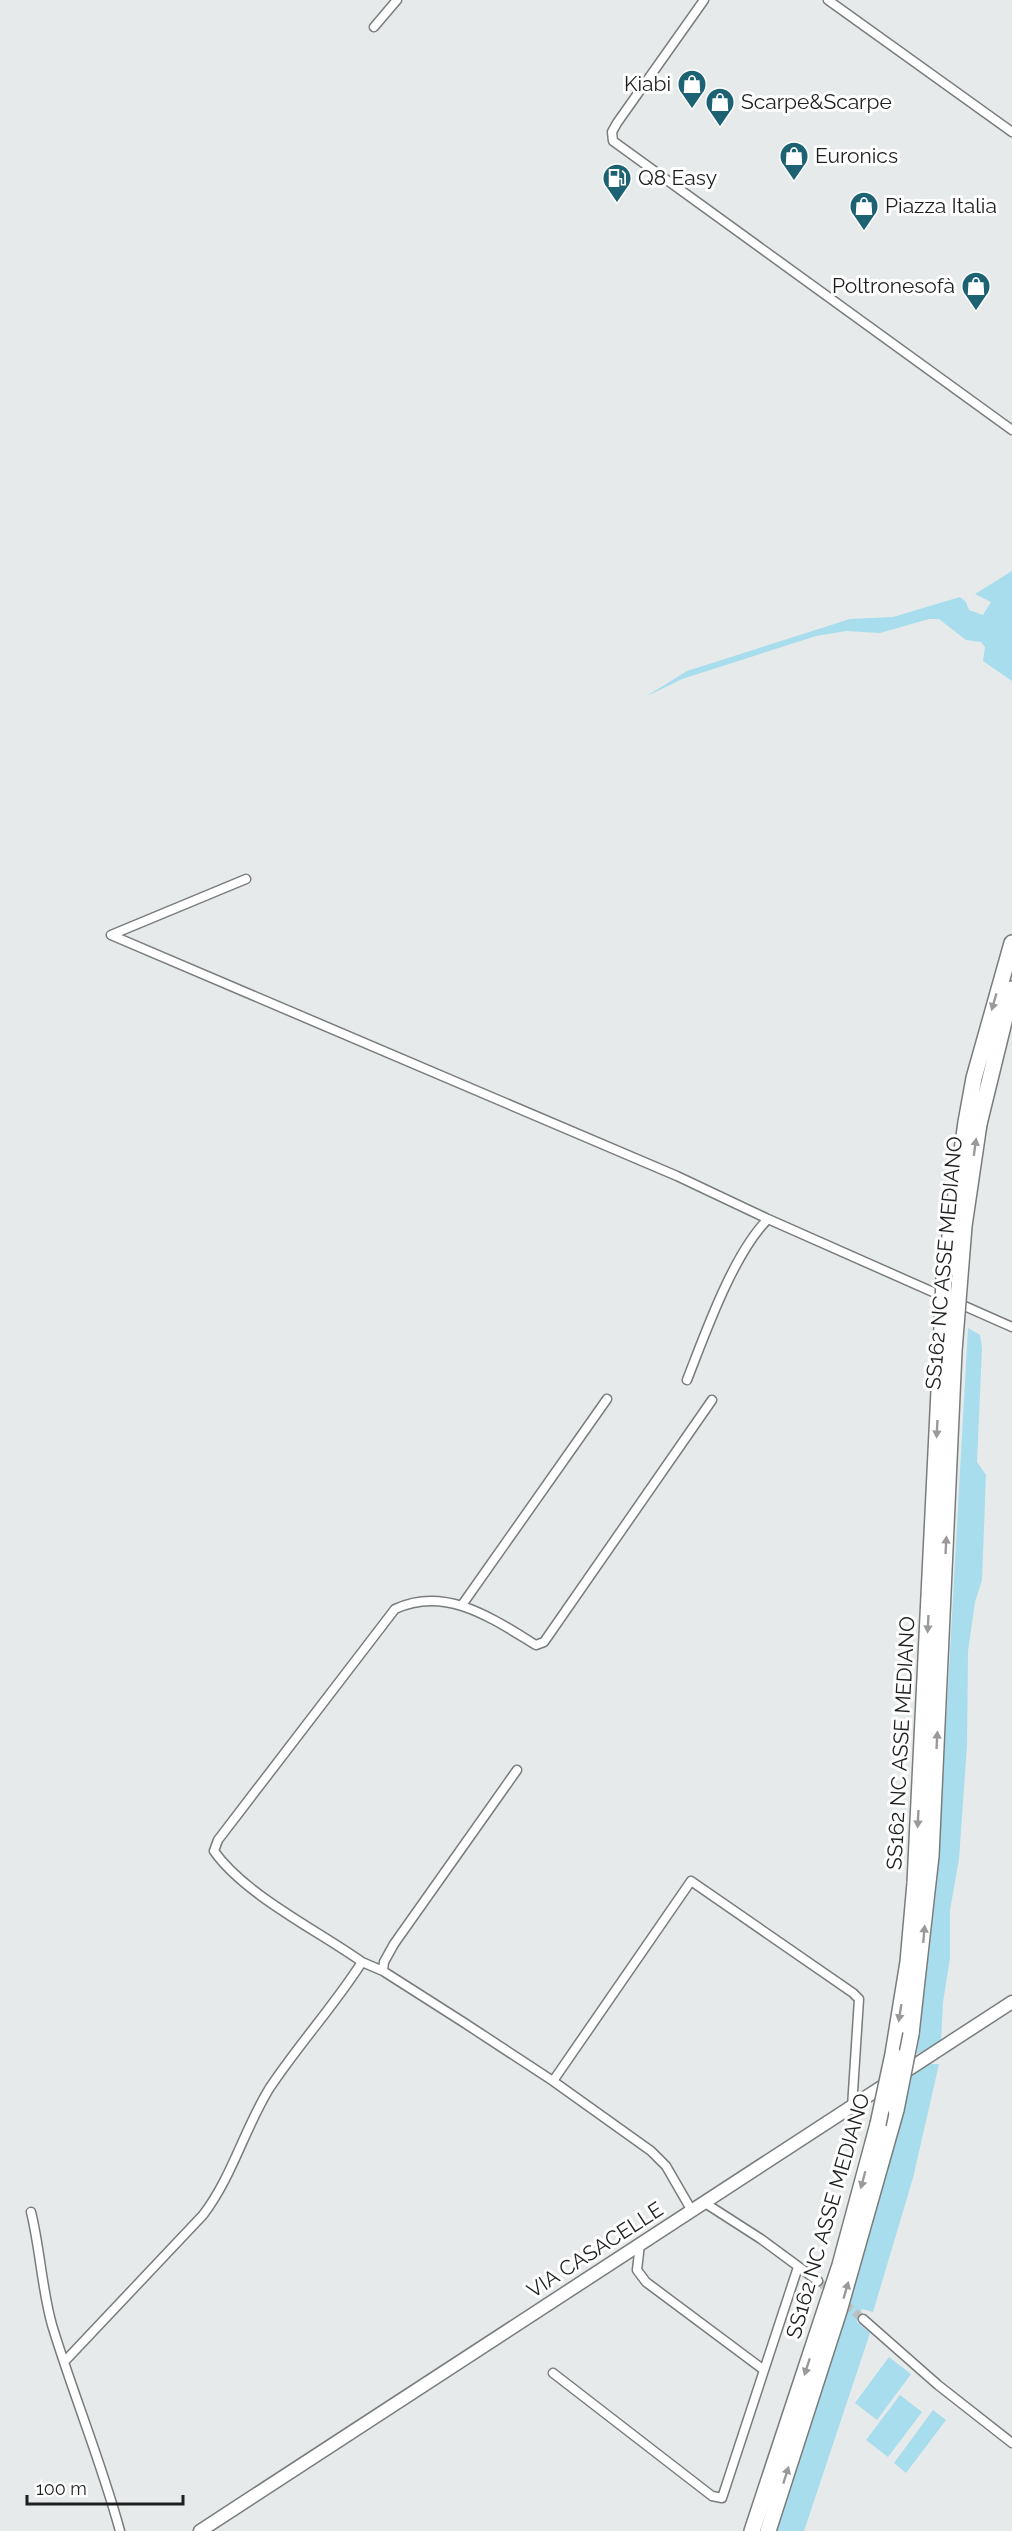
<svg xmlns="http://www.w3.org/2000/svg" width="1012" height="2531" font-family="Raleway,sans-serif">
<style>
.green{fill:#a7ddec}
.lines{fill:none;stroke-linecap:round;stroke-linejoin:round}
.street-tunnel{stroke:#bec1c2;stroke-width:8;stroke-dasharray:8 4;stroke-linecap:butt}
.street-casing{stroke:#797c7d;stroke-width:11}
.secondary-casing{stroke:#797c7d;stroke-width:15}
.highway-casing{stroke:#797c7d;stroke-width:18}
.street{stroke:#fff;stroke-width:8}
.secondary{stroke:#fff;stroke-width:12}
.highway{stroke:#fff;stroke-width:15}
.highway-bridge-casing{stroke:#797c7d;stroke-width:18;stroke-linecap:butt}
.highway-bridge{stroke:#fff;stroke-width:15}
.oneway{fill:#9a9a9a}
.labels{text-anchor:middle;stroke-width:6;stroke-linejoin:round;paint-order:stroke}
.poi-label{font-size:21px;fill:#1e1f1f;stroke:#fff;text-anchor:start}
.street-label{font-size:21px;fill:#1e1f1f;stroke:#fff}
</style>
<rect width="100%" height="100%" fill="#e6eaeb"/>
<path class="green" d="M 1012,571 L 1012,681 L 983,661 L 985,647 L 981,642 L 966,640 L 939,619 L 929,619 L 880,633 L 846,631 L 816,636 L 682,679 L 645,697 L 687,671 L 850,619 L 893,617 L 960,597 L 966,602 L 969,610 L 983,615 L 991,602 L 975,594 Z
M 968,1328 L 980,1335 L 982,1348 L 977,1462 L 986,1475 L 982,1580 L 975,1602 L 968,1651 L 967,1745 L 959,1859 L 950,1910 L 950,1958 L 943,2002 L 941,2042 L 917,2054 L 937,1885 Z
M 929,2064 L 939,2064 L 913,2178 L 873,2312 L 862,2309 L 857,2322 L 870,2333 L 804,2531 L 775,2531 L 871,2229 L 910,2076 Z
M 889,2357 L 911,2374 L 877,2420 L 855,2403 Z
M 900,2395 L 922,2412 L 888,2457 L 866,2440 Z
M 933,2410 L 946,2420 L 906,2473 L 894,2463 Z"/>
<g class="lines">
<path class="street-tunnel" d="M 818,2281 L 863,2319"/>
<g class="street-casing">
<path id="street" d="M 704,0 L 617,123 L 612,132 L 613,141 L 1012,430
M 828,0 L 1012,132
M 374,27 L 397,0
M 246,879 L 111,935 L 677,1176 L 768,1219 L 1012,1327
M 687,1380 C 705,1334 733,1254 768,1219
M 462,1605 L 607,1399
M 362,1962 L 383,1971 L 463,2022 L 553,2081 L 651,2151 L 666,2166 L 692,2211
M 383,1971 L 384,1962 L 394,1944 L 517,1770
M 553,2081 L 691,1881 L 853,1993 L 859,1999 L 852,2107
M 705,2203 L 761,2239 L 818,2281
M 31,2212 C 40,2248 42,2290 52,2325 C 73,2394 101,2461 120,2531
M 640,2244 L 637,2270 L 646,2282 L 764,2370
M 863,2319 L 938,2385 L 1012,2443
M 65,2361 L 203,2215 C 232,2177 244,2130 269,2089 C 298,2045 334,2006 362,1962 C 317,1930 245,1895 214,1851 L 218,1840 L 395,1609 C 446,1585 493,1619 536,1645 L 544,1642 L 712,1400
M 553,2373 L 712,2496 L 722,2498 L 798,2267"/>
</g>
<g class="secondary-casing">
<path id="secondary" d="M 200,2531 L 1012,2002"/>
</g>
<g class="highway-casing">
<path id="highway" d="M 966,1122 L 974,1078 L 1012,943
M 979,1124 L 1012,989
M 911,2034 L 931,1856 L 954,1351
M 893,2054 L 908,1962 L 915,1883 L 941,1350
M 752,2531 L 840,2265 L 878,2124
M 768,2531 L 839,2311 L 896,2110"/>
</g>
<use href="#street" class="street"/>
<use href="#secondary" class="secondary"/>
<use href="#highway" class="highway"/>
<g class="highway-bridge-casing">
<path id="highway-bridge" d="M 941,1350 L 944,1279 L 966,1122
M 954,1351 L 964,1226 L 979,1124
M 896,2110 L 911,2034
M 878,2124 L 893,2054"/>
</g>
<use href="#highway-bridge" class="highway-bridge"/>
</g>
<defs><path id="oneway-solid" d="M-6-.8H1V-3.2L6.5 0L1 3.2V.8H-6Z" transform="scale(1.5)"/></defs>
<g class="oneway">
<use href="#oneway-solid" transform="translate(994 1002) rotate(106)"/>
<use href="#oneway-solid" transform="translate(975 1147) rotate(-82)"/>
<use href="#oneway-solid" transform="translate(937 1429) rotate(93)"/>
<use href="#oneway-solid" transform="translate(946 1545) rotate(-87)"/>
<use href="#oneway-solid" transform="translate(928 1624) rotate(93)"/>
<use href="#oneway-solid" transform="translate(937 1740) rotate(-87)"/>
<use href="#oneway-solid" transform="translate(918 1819) rotate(93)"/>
<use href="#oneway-solid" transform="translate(924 1934) rotate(-85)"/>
<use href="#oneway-solid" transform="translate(900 2013) rotate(99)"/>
<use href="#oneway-solid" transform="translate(863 2180) rotate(105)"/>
<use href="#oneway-solid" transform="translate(846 2290) rotate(-74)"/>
<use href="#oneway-solid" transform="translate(807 2367) rotate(108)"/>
<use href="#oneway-solid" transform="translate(786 2475) rotate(-72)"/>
</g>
<defs>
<g id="shop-pin" transform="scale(1.5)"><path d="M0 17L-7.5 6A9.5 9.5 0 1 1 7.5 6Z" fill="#1c6273" stroke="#fff"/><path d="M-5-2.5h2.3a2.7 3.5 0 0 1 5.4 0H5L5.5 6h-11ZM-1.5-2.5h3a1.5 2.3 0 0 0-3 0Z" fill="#fff"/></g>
<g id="fuel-pin" transform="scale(1.5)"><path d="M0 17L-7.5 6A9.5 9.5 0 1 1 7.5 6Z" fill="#1c6273" stroke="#fff"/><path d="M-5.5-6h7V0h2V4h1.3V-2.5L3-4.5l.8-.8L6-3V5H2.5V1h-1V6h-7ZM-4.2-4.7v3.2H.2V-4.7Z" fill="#fff"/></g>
</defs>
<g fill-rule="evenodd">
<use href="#shop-pin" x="692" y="84"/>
<use href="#shop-pin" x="720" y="102"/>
<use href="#shop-pin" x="794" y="156"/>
<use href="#fuel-pin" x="617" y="178"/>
<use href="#shop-pin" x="864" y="206"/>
<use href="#shop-pin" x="976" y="286"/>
</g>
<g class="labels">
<g class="poi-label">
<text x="671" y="91" text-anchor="end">Kiabi</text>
<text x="741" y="109">Scarpe&amp;Scarpe</text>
<text x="815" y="163">Euronics</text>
<text x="638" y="185">Q8 Easy</text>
<text x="885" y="213">Piazza Italia</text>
<text x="955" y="293" text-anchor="end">Poltronesofà</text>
</g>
<g class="street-label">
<text transform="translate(944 1263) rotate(-85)" y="7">SS162 NC ASSE MEDIANO</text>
<text transform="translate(901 1743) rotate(-87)" y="7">SS162 NC ASSE MEDIANO</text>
<text transform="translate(828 2216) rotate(-74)" y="7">SS162 NC ASSE MEDIANO</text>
<text transform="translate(595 2250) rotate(-33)" y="7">VIA CASACELLE</text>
</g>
</g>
<path d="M27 2495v9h156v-9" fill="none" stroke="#1e1f1f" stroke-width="3"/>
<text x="36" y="2495" font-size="18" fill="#1e1f1f" stroke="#ffffff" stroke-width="4.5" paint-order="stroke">100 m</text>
</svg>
